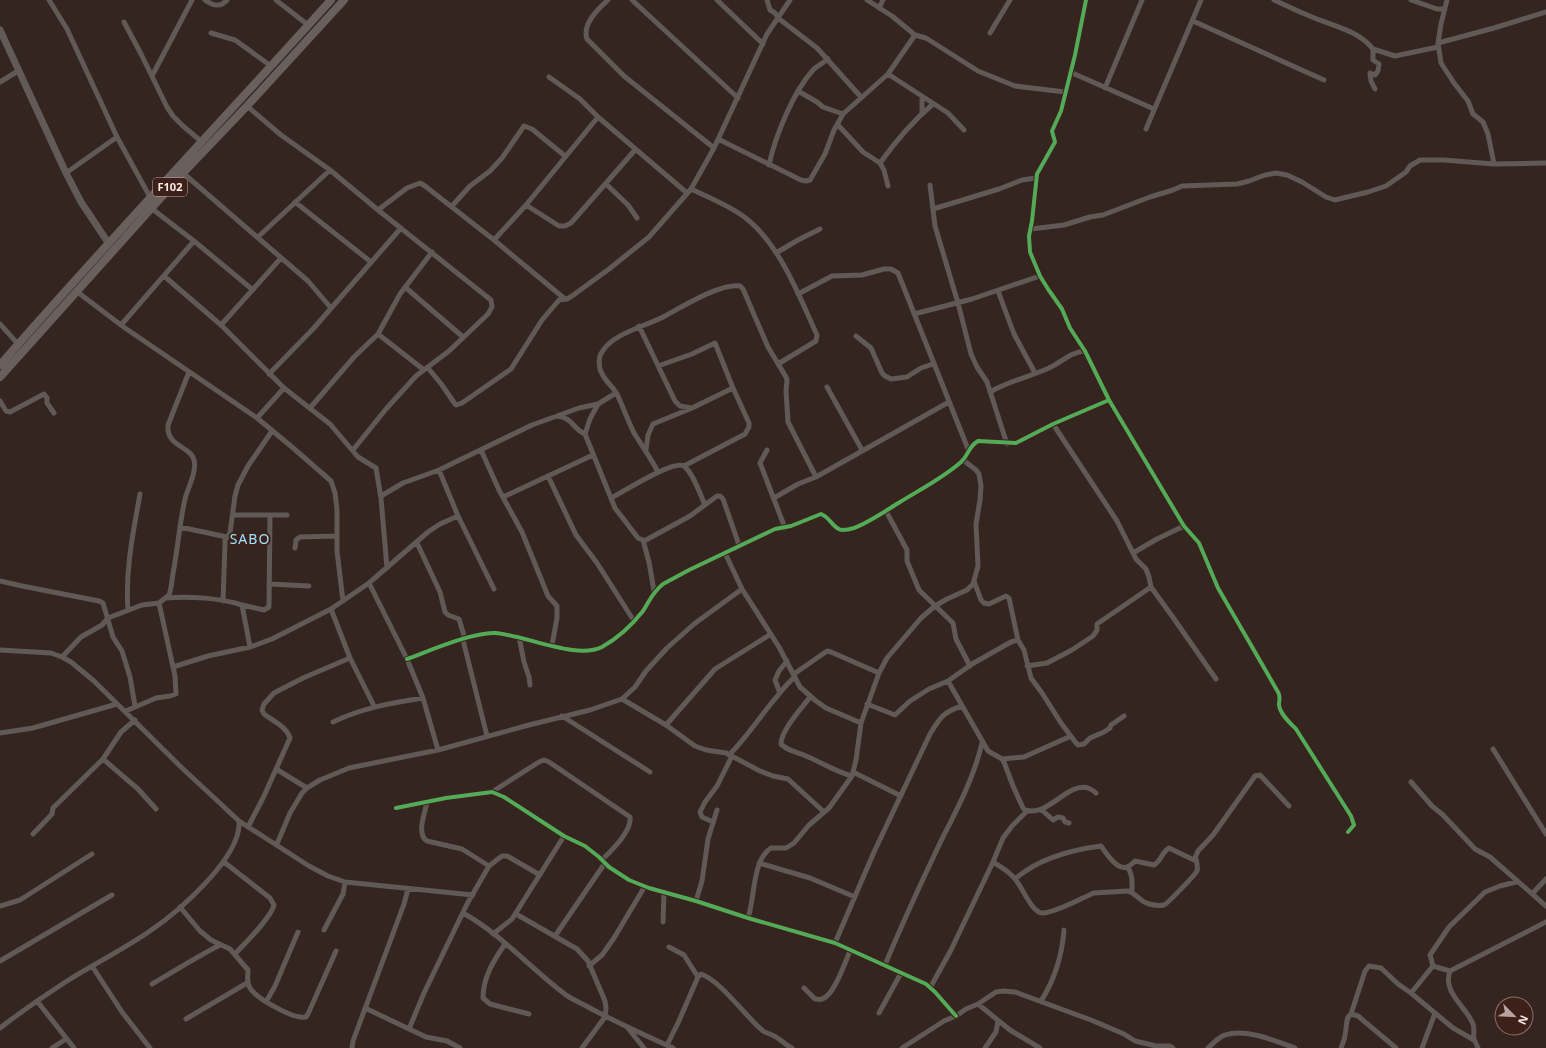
<svg xmlns="http://www.w3.org/2000/svg" width="1546" height="1048" font-family="'Noto Sans',sans-serif">
<style>
.lines{fill:none;stroke-linecap:round;stroke-linejoin:round}
.street{stroke:#605956;stroke-width:5}
.secondary{stroke:#625a57;stroke-width:7}
.primary{stroke:#69605e;stroke-width:8}
.cycleway-casing{stroke:#3d2019;stroke-width:6}
.cycleway{stroke:#51ab58;stroke-width:4}
.labels{text-anchor:middle;stroke-width:4;stroke-linejoin:round;paint-order:stroke}
.shield{fill:#3d2019;stroke:#c3ada7;stroke-width:1}
.shield-label{font-size:11px;font-weight:bold;fill:#fde9e4}
.quarter-label{font-size:14px;letter-spacing:1px;fill:#9de3ff;stroke:#3d2019}
</style>
<rect width="100%" height="100%" fill="#352521"/>
<g class="lines">
<path class="street" d="M 49,0 L 67,29 L 117,137 L 150,197
M 205,0 C 213,6 220,8 227,0
M 276,0 L 308,25
M 608,0 C 598,9 582,24 587,39 L 624,76 L 714,148
M 632,0 L 738,98
M 717,0 L 763,44
M 767,0 L 770,10 L 775,13 L 778,18 L 817,48 L 861,97
M 867,0 L 892,16 L 915,35 L 926,38 L 978,71 L 1015,86 L 1065,92
M 1086,0 L 1075,55 L 1061,111 L 1052,131 L 1055,142 L 1037,174 L 1032,221 L 1029,236 L 1030,252 L 1040,276 L 1048,289 L 1062,309 L 1070,328 L 1085,351 L 1109,400 L 1184,526 L 1199,543 L 1218,588 L 1278,692 C 1281,697 1279,699 1279,705 C 1280,714 1290,723 1296,729 L 1351,816 L 1354,825 L 1348,832
M 1274,0 C 1287,6 1299,12 1312,17 C 1333,26 1358,30 1373,49 L 1373,60 L 1379,64 L 1378,71 L 1375,75 L 1370,73 L 1371,81 L 1375,89
M 1411,0 L 1437,9 L 1445,9
M 1447,0 L 1441,24 L 1438,43 L 1441,63 L 1454,83 L 1468,101 L 1473,114 L 1483,122 L 1488,134 L 1494,164
M 879,8 L 883,0
M 1193,21 L 1324,80
M 124,22 L 141,54 L 167,107 L 173,116 L 183,126 L 202,142
M 211,33 L 235,40 L 271,66
M 990,33 L 1010,0
M 1438,43 L 1494,28 L 1546,12
M 1373,49 L 1395,56 L 1438,47
M 1070,72 L 1154,109
M 888,74 L 948,113 L 964,130
M 152,76 L 192,0
M 549,77 L 580,99 L 598,117 L 687,193
M 0,82 L 18,71
M 1105,88 L 1142,0
M 798,91 L 817,102 L 823,107 L 843,114
M 922,96 L 922,113
M 247,106 L 281,135 L 330,170 L 378,210 L 491,300 L 492,307 L 488,314 L 449,351 L 416,376 L 386,409 L 353,450
M 838,125 L 863,152 L 880,163 L 884,170 L 888,186
M 1146,129 L 1201,0
M 718,139 L 801,180 L 806,181 L 810,180 L 825,154 L 834,130 L 843,114 L 888,74 L 915,35
M 880,163 C 895,142 913,121 933,104
M 769,165 C 775,137 793,92 813,70 C 817,66 823,63 828,59
M 66,173 L 117,137
M 183,173 L 308,281 L 331,308
M 606,184 L 628,205 L 637,218
M 930,185 L 935,226 L 958,303 L 971,354 L 977,367 L 987,382 L 1007,444
M 691,189 C 708,197 728,205 743,216 C 779,242 799,296 817,335 L 816,341 L 778,364
M 295,202 L 371,262
M 526,205 L 559,226 L 565,226 L 571,223 L 635,150
M 452,206 L 470,186 L 490,171 L 502,158 L 524,126 L 532,129 L 565,156
M 151,208 L 194,241 L 253,290
M 933,209 L 999,189 L 1022,180 L 1036,178
M 378,210 L 407,188 L 420,183 L 425,186 L 494,240 L 565,299
M 1031,229 L 1064,225 L 1090,217 L 1103,215 L 1150,197 L 1173,190 L 1182,186 L 1237,184 L 1249,181 L 1265,175 L 1276,173 L 1287,175 L 1302,182 L 1326,197 L 1335,200 L 1368,192 L 1386,186 L 1406,172 L 1410,166 L 1420,160 L 1444,160 L 1494,164 L 1546,163
M 258,237 L 330,170
M 494,240 L 526,205 L 598,117
M 776,253 L 798,240 L 820,229
M 164,276 L 221,325 L 284,388 L 330,424 L 358,457 L 376,468 L 381,498 L 387,568
M 405,287 L 463,337
M 76,291 L 125,328 L 257,418 L 292,447 L 331,481 L 335,493 L 337,510 L 337,551 L 343,601
M 998,291 L 1014,334 L 1035,373
M 798,294 L 832,276 L 862,275 L 884,269 L 891,269 L 898,273 L 968,449
M 914,314 L 972,299 L 1040,276
M 0,324 L 18,344
M 121,325 L 194,241
M 221,325 L 281,258
M 639,326 L 675,401 L 680,406 L 691,408
M 378,334 L 424,370
M 856,336 L 871,348 L 882,373 L 885,376 L 891,379 L 907,377 L 921,368 L 933,364
M 658,366 L 692,354 L 715,343 L 733,388 L 749,423 L 749,427 L 745,434 L 684,466
M 428,368 L 442,385 L 455,404 L 456,405 L 462,403 L 511,369 L 542,320 L 559,300 L 567,299 L 572,296 L 609,269 L 649,237 L 691,189 L 714,148 L 767,34 L 790,0
M 269,374 L 313,329 L 401,228
M 827,387 L 862,450
M 990,392 C 1009,381 1029,377 1049,368 C 1062,362 1070,352 1085,351
M 0,401 L 6,411 L 10,412 L 44,394 L 47,398 L 47,403 L 54,413
M 598,404 L 590,419 L 585,434 L 615,508 L 638,538 L 643,540 L 646,540 L 690,516 L 717,496 L 720,496 L 723,499 L 739,545
M 310,408 L 354,357 L 378,334 L 400,294 L 432,252
M 557,416 C 573,418 572,428 585,434
M 257,418 L 284,388
M 1053,424 L 1117,521 L 1136,559 L 1146,569 L 1149,577 L 1151,587 L 1172,616 L 1216,679
M 481,450 L 499,490 L 522,532 L 548,596 L 557,606 L 557,618 L 552,645
M 646,450 L 648,435 L 653,424 L 692,408 L 733,388
M 767,450 L 760,463 L 785,528
M 439,470 L 458,516 L 494,589
M 658,472 C 651,458 642,446 634,433 C 628,421 623,407 617,394 C 612,385 603,380 600,369 C 599,364 598,357 602,352 C 613,333 647,326 665,316 C 682,307 720,283 740,286 L 743,289 L 768,347 L 786,377 L 787,380 L 786,391 L 788,422 L 816,477
M 548,476 L 576,535 L 597,563 L 634,621
M 381,496 L 403,483 L 439,470 L 532,425 L 579,408 L 598,404 L 616,393
M 503,497 L 593,455
M 611,498 C 623,492 674,459 684,466 C 693,473 700,494 705,505
M 774,498 L 798,484 L 816,477 L 949,402
M 886,511 L 907,550 L 907,561 L 919,590 L 953,623 L 956,639 L 970,666
M 233,515 L 287,515
M 180,527 L 227,537
M 643,540 L 649,562 L 654,591
M 417,543 L 440,592 L 445,612 L 448,615 L 459,619 L 465,639
M 295,548 L 296,540 L 300,537 L 337,536
M 725,553 L 742,589 L 779,647 L 800,687 L 816,701 L 826,708 L 861,723
M 1133,553 L 1157,539 L 1184,526
M 0,581 L 22,586 L 99,601 L 103,603 L 113,637 L 122,651 L 130,677 L 135,706
M 974,581 L 981,600 L 984,603 L 989,604 L 1006,596 L 1009,598 L 1018,640 L 1024,650 L 1031,678 L 1042,693 L 1061,723 L 1076,743 L 1078,745 L 1084,744 L 1090,738 L 1104,732 L 1110,728 L 1111,725 L 1124,716
M 369,583 L 407,659 L 423,698 L 438,750
M 269,584 L 309,586
M 166,598 C 189,596 220,598 242,605 L 250,647
M 223,601 L 225,544 L 225,540 L 230,533 L 235,496 L 238,485 L 248,466 L 272,431
M 242,605 L 264,610 L 269,607 L 270,515
M 331,609 L 350,658 L 374,706
M 128,610 C 125,571 133,533 140,494
M 519,637 L 524,662 L 529,677 L 530,685
M 463,640 L 487,736
M 0,650 L 51,653 L 62,657 L 71,662 L 94,681 L 181,767 L 239,821 L 309,866 L 328,876 L 345,882 L 473,895
M 62,657 L 81,637 L 102,625 L 108,618 L 142,605 L 159,603 L 169,595 C 172,587 172,577 174,568 C 178,545 180,521 185,499 C 188,487 197,472 194,460 C 191,446 166,447 168,425 L 189,372
M 407,659 C 429,651 473,632 495,633 C 525,635 576,660 602,647 C 618,638 632,625 643,611 C 650,600 652,593 663,584 L 689,570 L 775,529 L 791,526 L 821,514 C 831,518 833,529 842,530 C 846,530 851,529 854,528 C 868,523 887,510 900,502 C 921,489 943,478 961,462 C 969,455 967,448 978,441 L 1016,443 L 1053,424 L 1109,400
M 1027,666 L 1047,663 L 1072,650 L 1093,636 L 1097,630 L 1097,624 L 1151,587
M 173,667 L 208,656 L 250,647 L 272,639 L 331,609 L 369,583 L 428,532 L 440,524 L 458,516
M 794,674 L 827,651 L 831,652 L 879,673
M 948,681 L 988,751 L 1002,759 L 1004,762 L 1013,786 L 1023,808 L 1025,810 C 1049,817 1067,782 1088,788 C 1091,789 1094,791 1096,793
M 780,693 L 775,680 L 779,671 L 787,661
M 810,697 C 802,708 781,730 781,744 C 787,751 798,752 806,756 C 823,763 834,771 852,776
M 622,699 L 666,725 L 695,746 L 706,750 L 726,753 L 760,771 L 773,776 L 788,779 L 824,812
M 867,704 L 895,715 L 910,701 L 929,689 L 948,681 L 972,664 L 1011,642 L 1018,640
M 126,711 L 156,698 L 170,696 L 176,694 L 175,676 L 159,603
M 562,716 L 650,772
M 333,722 C 362,708 391,703 423,698
M 666,725 L 715,669 L 771,634
M 0,733 L 33,728 L 117,704
M 1493,749 L 1546,834
M 729,755 C 746,738 759,718 774,700 C 781,692 786,684 795,677
M 103,759 L 138,789 L 156,809
M 1002,759 L 1024,757 L 1071,736
M 276,769 L 307,788
M 853,772 L 901,796
M 1411,782 L 1432,806 L 1443,815 L 1475,849 L 1490,857 L 1546,906
M 492,792 L 539,762 L 544,760 L 549,762 L 630,817 C 632,831 612,850 602,860
M 427,802 C 425,813 416,834 427,841 L 462,849 L 489,866
M 396,808 L 446,798 L 492,792 L 504,797 L 564,836 L 585,846 L 599,857 L 609,867 L 629,880 L 649,888 L 696,901 L 748,918 L 835,943 L 926,984 L 935,992 L 956,1016
M 1040,810 L 1043,811 L 1053,820 L 1058,817 L 1063,818 L 1065,822 L 1069,823
M 713,822 L 702,817 L 700,812 L 705,802 L 717,786 L 732,756
M 248,827 L 264,796 L 290,738 C 286,726 273,721 264,714 L 262,710 L 264,704 L 274,693 L 303,678 L 350,658
M 33,834 L 52,814 L 53,808 L 103,759 L 121,732 L 135,720
M 277,844 L 290,813 L 302,793 L 307,788 L 320,780 L 349,768 L 438,750 L 529,725 L 590,710 L 622,699 L 635,687 L 646,671 L 667,648 L 694,624 L 742,589
M 1194,860 L 1198,851 L 1213,835 L 1255,776 L 1260,775 L 1289,806
M 224,862 L 270,898 L 274,905 C 271,918 245,943 235,954
M 993,862 C 1001,867 1009,871 1015,879 C 1022,886 1032,914 1043,913 C 1055,913 1082,898 1094,893 L 1128,891 C 1136,893 1140,902 1149,904 C 1153,905 1160,906 1164,905 C 1167,904 1195,875 1197,871 C 1198,867 1197,863 1196,859 L 1194,860 L 1169,848 C 1162,852 1161,861 1154,865 L 1135,861 C 1133,863 1130,866 1127,867 C 1117,871 1106,853 1101,846 C 1070,850 1039,858 1015,879
M 759,863 L 810,878 L 855,897
M 1127,867 C 1133,873 1132,883 1132,892
M 1532,894 L 1546,879
M 696,901 L 702,881 L 708,839 L 717,810
M 0,906 L 20,900 L 92,854
M 180,907 L 200,931 L 211,940 L 230,949 L 248,970 C 248,977 246,982 250,988 C 256,998 294,1020 306,1017 L 308,1014 L 336,951
M 463,913 C 501,934 531,969 566,995 C 573,1000 581,1003 588,1007 C 615,1022 645,1035 673,1048
M 516,914 L 577,949 L 588,961 L 605,1001 L 606,1008 L 605,1017 L 582,1048
M 748,918 C 755,898 752,860 771,848 L 786,848 L 794,843 L 809,825 L 829,808 L 852,776 L 856,760 L 861,723 L 879,673 L 887,658 L 921,618 L 935,606 L 947,599 L 967,590 L 973,584 L 978,566 L 976,524 L 980,500 L 981,486 L 979,474 L 976,470 L 963,460
M 663,922 L 664,892
M 324,930 L 343,894 L 345,882
M 493,934 L 512,919 L 564,836
M 555,936 L 605,863
M 835,943 L 874,852 L 930,734 C 940,718 943,712 962,706
M 505,944 C 494,960 483,977 483,998 L 490,1004 L 529,1014
M 669,947 L 684,955 L 698,977
M 0,961 L 112,895
M 885,965 C 902,924 921,883 940,843 C 956,811 974,778 982,743
M 92,966 L 122,1012 L 150,1048
M 589,966 L 602,955 L 614,938 L 645,886
M 1433,966 L 1430,955 L 1449,927 L 1485,892 L 1500,886 L 1516,882
M 152,984 C 175,971 196,957 220,945
M 804,988 L 815,999 C 818,999 820,1000 822,999 C 834,996 845,962 850,951
M 930,988 L 951,950 L 993,862 L 1003,838 L 1012,826 L 1027,811
M 1411,993 L 1433,966 L 1450,971
M 37,1001 L 74,1048
M 1041,1001 C 1055,979 1062,956 1064,930
M 266,1002 L 275,986 L 298,932
M 978,1004 L 1010,1030 L 1040,1048
M 365,1008 L 426,1037 L 447,1041 L 460,1048
M 879,1013 L 901,973
M 1351,1014 L 1365,971 L 1369,966 L 1381,968 L 1398,984 L 1411,993 L 1453,1028 L 1474,1040
M 186,1019 L 247,983
M 627,1027 L 644,1048
M 0,1028 C 22,1011 44,996 67,981 C 94,964 124,949 150,931 C 178,912 242,857 239,821
M 409,1029 L 424,993 L 467,904 L 489,866 L 502,856 L 507,856 L 540,875
M 667,1045 L 678,1023 L 698,977 L 701,974 C 721,981 746,1017 763,1031 C 766,1033 771,1034 774,1036 C 781,1039 785,1045 792,1048
M 52,1048 L 66,1039
M 352,1048 L 353,1041 L 404,904 L 408,889
M 902,1048 L 944,1021 L 956,1016 L 966,1009 L 978,1004 L 996,992 L 1003,991 L 1015,992 L 1091,1020 L 1124,1034 L 1135,1041 L 1156,1046 L 1170,1046 L 1173,1048
M 985,1048 L 996,1032 L 998,1021
M 1208,1048 C 1213,1044 1218,1037 1225,1035 C 1246,1028 1275,1041 1295,1048
M 1341,1048 C 1342,1044 1345,1040 1345,1035 C 1347,1028 1345,1018 1351,1014 L 1358,1016 L 1396,1048
M 1422,1048 L 1435,1013
M 1478,1048 C 1477,1045 1475,1042 1474,1039 C 1473,1034 1475,1029 1473,1024 C 1466,1006 1442,993 1450,971 L 1546,922"/>
<path class="secondary" d="M 0,30 L 66,173 L 81,202 L 109,244"/>
<path class="primary" d="M 0,365 C 108,241 221,122 331,0
M 0,377 L 183,173 L 247,106 L 344,0"/>
<g class="cycleway-casing">
<path id="cycleway" d="M 1086,0 L 1075,55 L 1061,111 L 1052,131 L 1055,142 L 1037,174 L 1032,221 L 1029,236 L 1030,252 L 1040,276 L 1048,289 L 1062,309 L 1070,328 L 1085,351 L 1109,400 L 1184,526 L 1199,543 L 1218,588 L 1278,692 C 1281,697 1279,699 1279,705 C 1280,714 1290,723 1296,729 L 1351,816 L 1354,825 L 1348,832
M 407,659 C 429,651 473,632 495,633 C 525,635 576,660 602,647 C 618,638 632,625 643,611 C 650,600 652,593 663,584 L 689,570 L 775,529 L 791,526 L 821,514 C 831,518 833,529 842,530 C 846,530 851,529 854,528 C 868,523 887,510 900,502 C 921,489 943,478 961,462 C 969,455 967,448 978,441 L 1016,443 L 1053,424 L 1109,400
M 396,808 L 446,798 L 492,792 L 504,797 L 564,836 L 585,846 L 599,857 L 609,867 L 629,880 L 649,888 L 696,901 L 748,918 L 835,943 L 926,984 L 935,992 L 956,1016"/>
</g>
<use href="#cycleway" class="cycleway"/>
</g>
<g class="labels">
<rect class="shield" x="153" y="178" width="34" height="18" rx="3"/>
<g class="shield-label">
<text x="170" y="191">F102</text>
</g>
<g class="quarter-label">
<text x="250" y="544">SABO</text>
</g>
</g>
<g transform="translate(1514 1016) rotate(114)"><circle r="19" fill="#3d2019" stroke="#8a706a"/>
<path d="M0-3L7 15L0 10L-7 15Z" fill="#b7a4a0"/>
<text y="-6" font-size="11" font-weight="bold" text-anchor="middle" fill="#fde9e4">N</text>
</g>
</svg>
